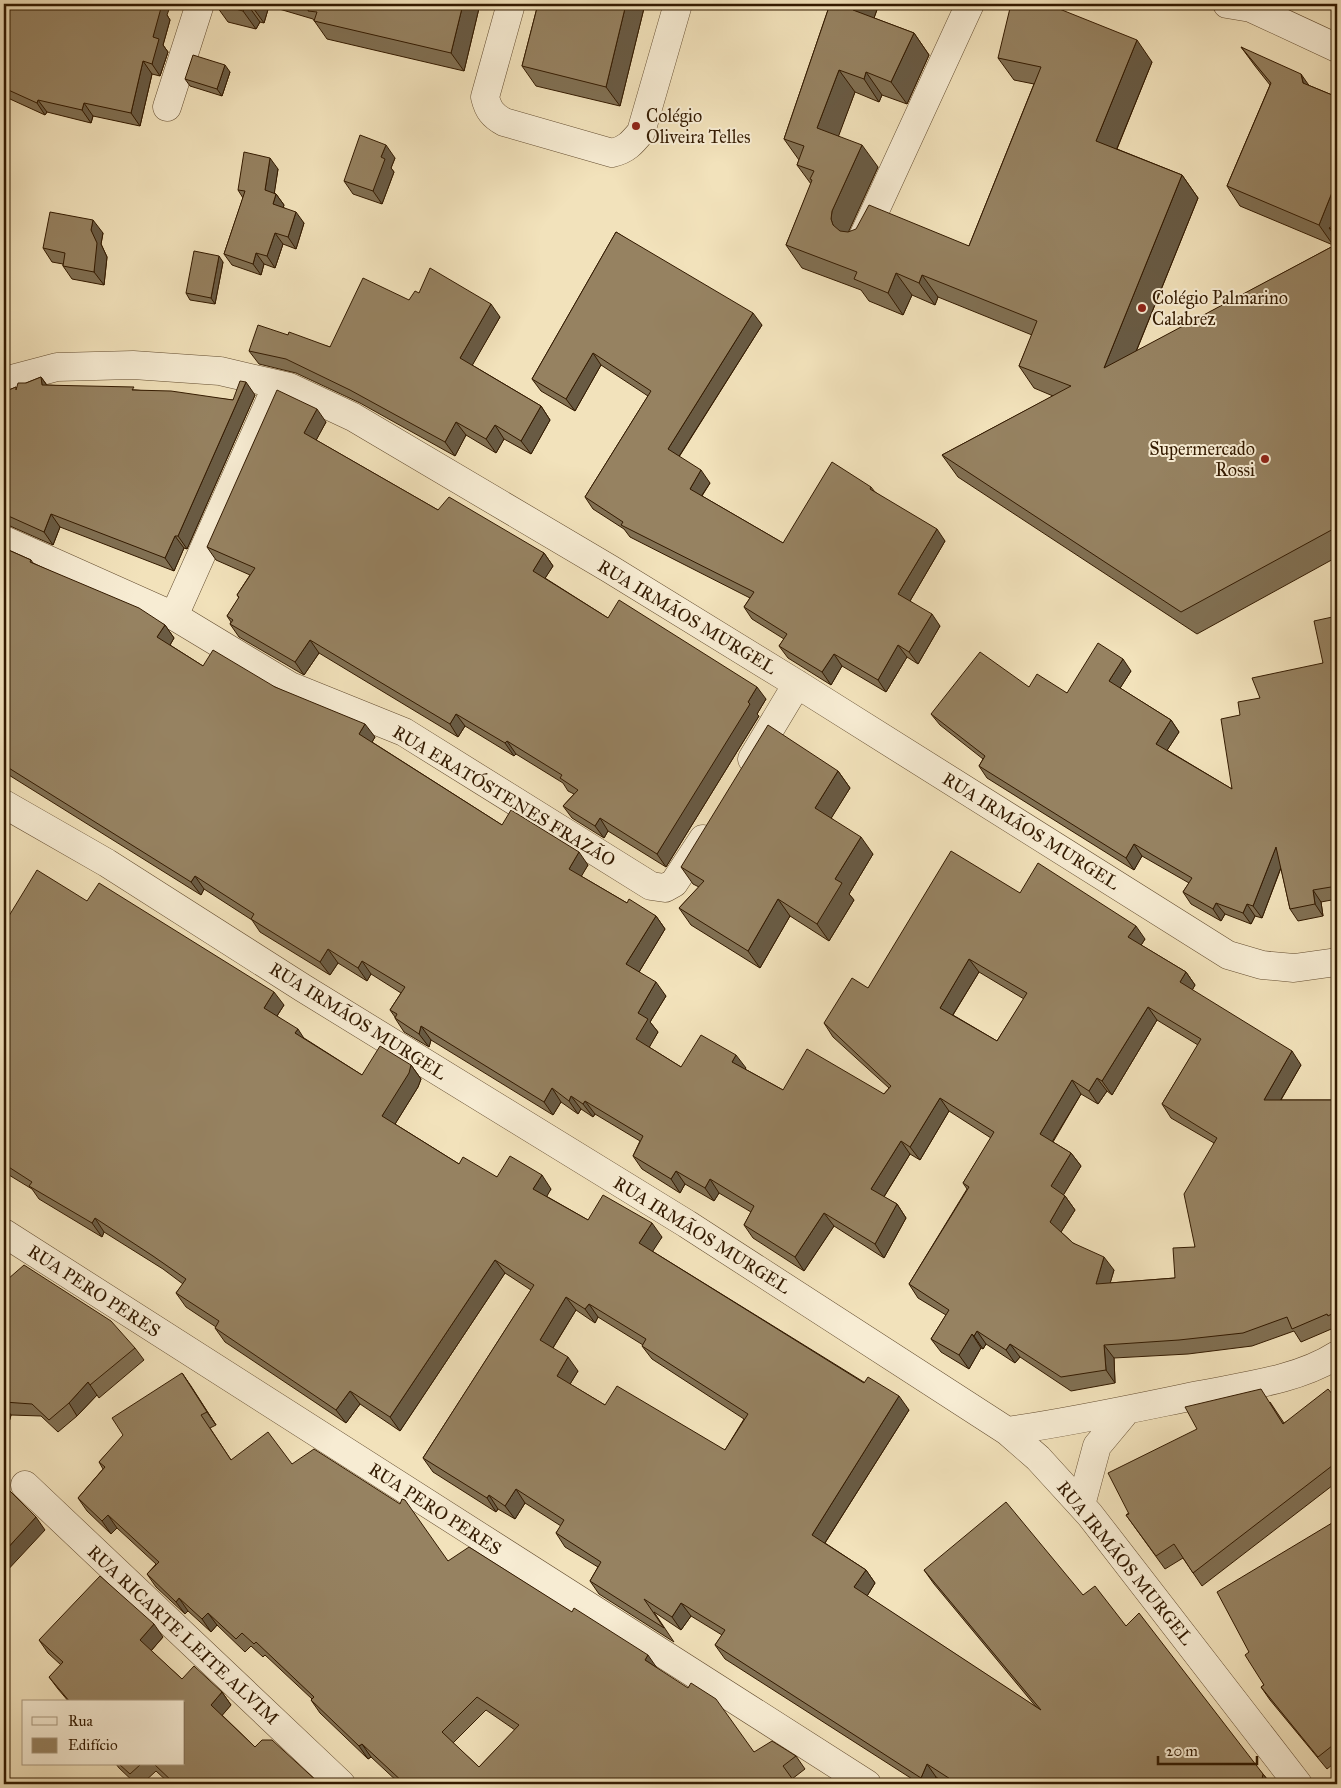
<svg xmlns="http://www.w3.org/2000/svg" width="1341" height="1788" font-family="'IM FELL Great Primer',serif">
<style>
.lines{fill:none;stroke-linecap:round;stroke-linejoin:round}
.minor-casing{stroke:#634c2f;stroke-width:29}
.minor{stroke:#f7ecd3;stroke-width:28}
.wall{fill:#817053;stroke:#331a00;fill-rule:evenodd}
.shaded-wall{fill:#695b44;stroke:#331a00}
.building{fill:#968261;stroke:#331a00;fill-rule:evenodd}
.poi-dot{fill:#8f2418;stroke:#f7ecd3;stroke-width:2}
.labels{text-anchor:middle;stroke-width:4;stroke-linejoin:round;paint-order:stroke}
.poi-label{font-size:18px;fill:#331a00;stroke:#f7ecd3;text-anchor:start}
.street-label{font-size:18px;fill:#331a00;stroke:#f7ecd3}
</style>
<rect width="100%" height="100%" fill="#f2e2bb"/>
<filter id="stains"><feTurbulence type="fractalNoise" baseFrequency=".004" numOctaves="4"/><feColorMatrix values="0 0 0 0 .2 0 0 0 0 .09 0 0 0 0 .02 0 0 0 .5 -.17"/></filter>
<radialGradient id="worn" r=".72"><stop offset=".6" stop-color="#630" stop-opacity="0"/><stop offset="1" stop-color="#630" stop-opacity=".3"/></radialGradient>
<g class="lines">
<g class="minor-casing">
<path id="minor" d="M 511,4 L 485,97 C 488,110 493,116 504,122 L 612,153 C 626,150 632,143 641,132 L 678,4
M 1227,4 L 1251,8 L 1337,48
M 167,107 L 200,4
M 862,239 L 970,4
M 4,381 L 57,367 L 133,365 L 220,371 L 289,387 L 353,417 L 610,569 L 797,684 L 1228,955 L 1262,965 L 1294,968 L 1337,962
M 4,540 L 174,616 L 290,686 L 404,732 L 651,886 L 665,888 L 674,883 L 703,839
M 174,616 L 277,385
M 752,759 L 797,684
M 4,804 L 107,863 L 303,988 L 687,1224 L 1007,1431 L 1038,1458 L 1090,1515 L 1298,1784
M 4,1233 L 867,1784
M 1007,1431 C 1072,1422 1135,1408 1199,1395 C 1244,1386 1298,1380 1337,1355
M 25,1485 L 341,1784
M 1081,1505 L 1097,1446 L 1127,1410"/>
</g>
<use href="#minor" class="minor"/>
</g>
<path class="wall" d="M 4,4 L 167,15 L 170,20 L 163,45 L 168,52 L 160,76 L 152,74 L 140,126 L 93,116 L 91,123 L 47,112 L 45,115 L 10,99 L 4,91 L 4,79 L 6,74 L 4,73 Z
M 215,4 L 480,4 L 464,71 L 327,39 L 313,19 L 269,6 L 264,23 L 260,22 L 256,29 L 228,22 Z
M 538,4 L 645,4 L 620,106 L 536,86 L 522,66 Z
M 830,4 L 879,4 L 874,18 L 914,33 L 929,55 L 907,104 L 882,95 L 879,102 L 855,92 L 838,136 L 878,167 L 848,232 L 969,246 L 1034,84 L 1014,80 L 998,58 L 1152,62 L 1117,149 L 1182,175 L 1198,198 L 1136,352 L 1337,244 L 1337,557 L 1197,634 L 958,477 L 942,455 L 1053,396 L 1034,388 L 1019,366 L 1032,335 L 938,297 L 935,305 L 912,295 L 903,315 L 869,301 L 861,290 L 802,268 L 786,245 L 811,184 L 797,165 L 799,160 L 784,139 Z
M 1241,47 L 1308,85 L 1337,97 L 1337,239 L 1336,237 L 1333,245 L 1240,206 L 1227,186 L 1270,85 L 1255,66 Z
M 230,72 L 222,96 L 190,86 L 185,79 Z
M 395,158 L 391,168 L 394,172 L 382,204 L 353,194 L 344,181 Z
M 278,169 L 274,193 L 276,194 L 284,205 L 283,207 L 304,223 L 296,249 L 283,244 L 275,268 L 264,264 L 261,275 L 232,265 L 224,254 L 243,198 L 238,190 Z
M 616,232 L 762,325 L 679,457 L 710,483 L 702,496 L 783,543 L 871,487 L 875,492 L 945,541 L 910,601 L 940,626 L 918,664 L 907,657 L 886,692 L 842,666 L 831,685 L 788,658 L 779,646 L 784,639 L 752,619 L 744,607 L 750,598 L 630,537 L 624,529 L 593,509 L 585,497 L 648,396 L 601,365 L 575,411 L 541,391 L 532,379 Z
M 103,233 L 101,244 L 107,257 L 104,285 L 72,279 L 63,266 L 63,264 L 52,262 L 43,248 Z
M 223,262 L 215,304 L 190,300 L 186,293 Z
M 419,293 L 500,317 L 472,365 L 541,406 L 550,420 L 531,454 L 504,439 L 496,453 L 466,435 L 455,456 L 360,403 L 296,373 L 259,364 L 249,351 L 288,335 L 330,347 L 409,300 Z
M 41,377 L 47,385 L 136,390 L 233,400 L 255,395 L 187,549 L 184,548 L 174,571 L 60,527 L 53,545 L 10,526 L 4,526 L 4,392 L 16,387 L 17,388 L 26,383 Z
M 326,422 L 316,440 L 438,510 L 544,553 L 553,566 L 545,578 L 608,618 L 766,699 L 757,714 L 759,716 L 666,867 L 608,831 L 604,838 L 572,818 L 563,806 L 574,794 L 568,791 L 563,783 L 516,754 L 514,756 L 465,726 L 458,737 L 319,653 L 304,675 L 239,637 L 230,624 L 231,622 L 227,616 L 239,598 L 237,595 L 250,575 L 216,560 L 207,547 Z
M 4,548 L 31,560 L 33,563 L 165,625 L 174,638 L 170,645 L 203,666 L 275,687 L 375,737 L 372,742 L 502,825 L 588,865 L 581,876 L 627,903 L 656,916 L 665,929 L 639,972 L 666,996 L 650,1022 L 658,1032 L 649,1047 L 681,1067 L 746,1068 L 745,1069 L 783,1090 L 884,1094 L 889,1088 L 833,1037 L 824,1023 L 868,988 L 1020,893 L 1145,939 L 1141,945 L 1186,972 L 1195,985 L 1192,990 L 1301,1065 L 1281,1100 L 1337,1100 L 1337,1329 L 1336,1327 L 1301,1342 L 1294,1331 L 1252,1346 L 1188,1354 L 1114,1358 L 1115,1383 L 1071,1391 L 1020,1357 L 1015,1363 L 986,1344 L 983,1349 L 981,1348 L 969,1369 L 941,1352 L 931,1339 L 946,1315 L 918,1298 L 909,1284 L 967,1189 L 963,1183 L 991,1138 L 949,1111 L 920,1160 L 910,1154 L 884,1197 L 897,1204 L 906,1218 L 884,1258 L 834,1226 L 804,1271 L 753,1238 L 744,1225 L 751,1212 L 719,1193 L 714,1201 L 685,1184 L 680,1193 L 642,1169 L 633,1156 L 640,1141 L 595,1114 L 593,1117 L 581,1109 L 578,1114 L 561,1102 L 553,1115 L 431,1040 L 429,1047 L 404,1032 L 395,1018 L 395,1017 L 390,1010 L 401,993 L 371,974 L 367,981 L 338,963 L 330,975 L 260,932 L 252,920 L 204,889 L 201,895 L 4,772 ZM 979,972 L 1024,999 L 997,1041 L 953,1015 ZM 1157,1020 L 1198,1045 L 1162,1104 L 1171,1118 L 1214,1143 L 1195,1247 L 1175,1278 L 1110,1283 L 1114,1270 L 1073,1243 L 1061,1232 L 1075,1210 L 1065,1196 L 1063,1195 L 1081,1166 L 1071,1153 L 1053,1142 L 1081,1094 L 1098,1104 L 1107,1091 L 1112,1095 Z
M 1337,616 L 1337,899 L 1321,902 L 1323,916 L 1298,921 L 1290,909 L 1281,868 L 1262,918 L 1255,916 L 1251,924 L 1225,914 L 1221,921 L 1191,904 L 1183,892 L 1189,883 L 1142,856 L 1134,870 L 987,778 L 979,766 L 983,759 L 940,725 L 931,714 L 1029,687 L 1067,693 L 1131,671 L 1120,688 L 1171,720 L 1179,732 L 1167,750 L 1232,789 L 1240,715 L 1260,698 L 1323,663 Z
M 838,771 L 850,788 L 831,818 L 873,854 L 849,894 L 854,900 L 829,941 L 790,916 L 760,968 L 691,925 L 679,908 L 699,887 L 693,884 L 681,867 Z
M 87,901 L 284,1005 L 277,1016 L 304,1038 L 362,1075 L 411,1065 L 421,1079 L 418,1087 L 395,1124 L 459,1164 L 497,1177 L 551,1189 L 546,1196 L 588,1220 L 662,1237 L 652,1251 L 909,1410 L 825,1543 L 866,1570 L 875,1583 L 867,1596 L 1037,1708 L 934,1584 L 924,1570 L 1083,1595 L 1126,1626 L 1263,1774 L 1271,1784 L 947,1784 L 936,1777 L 933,1784 L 920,1784 L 725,1659 L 715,1645 L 722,1635 L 691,1616 L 681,1630 L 654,1612 L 674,1642 L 599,1594 L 590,1581 L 598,1567 L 565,1547 L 556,1533 L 561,1526 L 525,1503 L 515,1519 L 498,1509 L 496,1512 L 433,1472 L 423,1458 L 531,1290 L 505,1273 L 400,1431 L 360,1404 L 346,1423 L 225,1342 L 215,1328 L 216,1327 L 186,1307 L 176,1293 L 183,1284 L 163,1269 L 104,1232 L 102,1237 L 39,1199 L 32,1189 L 4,1172 L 4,924 ZM 576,1310 L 595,1323 L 598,1317 L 643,1345 L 642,1346 L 652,1359 L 744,1419 L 725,1450 L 605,1405 L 570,1384 L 578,1371 L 553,1348 Z
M 4,1275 L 8,1279 L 135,1348 L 144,1360 L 99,1398 L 97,1395 L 77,1416 L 58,1432 L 41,1416 L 11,1415 L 4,1440 Z
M 182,1373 L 216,1425 L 210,1428 L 231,1460 L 292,1464 L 448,1561 L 656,1667 L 754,1752 L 796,1756 L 805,1769 L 792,1779 L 796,1784 L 400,1784 L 371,1757 L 368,1759 L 320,1713 L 311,1700 L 312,1699 L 265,1655 L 263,1657 L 251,1646 L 245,1652 L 217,1625 L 211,1632 L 188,1611 L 185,1614 L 156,1587 L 147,1574 L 156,1564 L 117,1528 L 111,1534 L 87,1511 L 78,1498 L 103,1469 L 99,1462 ZM 486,1710 L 515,1730 L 479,1767 L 453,1743 Z
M 1337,1394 L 1337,1482 L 1202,1586 L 1183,1558 L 1165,1569 L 1126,1515 L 1270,1402 L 1284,1423 Z
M 1337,1520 L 1337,1761 L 1327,1769 L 1270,1700 L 1261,1687 L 1264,1685 L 1249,1652 Z
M 163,1637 L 151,1651 L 182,1679 L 222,1692 L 231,1705 L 222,1715 L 255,1747 L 320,1784 L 170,1784 L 156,1771 L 142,1784 L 136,1784 L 119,1768 L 116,1764 L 184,1764 L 184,1702 L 69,1702 L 58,1689 L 49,1677 L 61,1665 L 48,1653 L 39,1640 Z"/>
<path class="shaded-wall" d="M 158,4 L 171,4 L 167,15 L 170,20 L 163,45 L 168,52 L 160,76 L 152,64 L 153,37 Z
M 247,4 L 260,22 L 256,29 L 243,11 Z
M 252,4 L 267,4 L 269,6 L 264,23 L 251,5 Z
M 463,4 L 480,4 L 464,71 L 451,53 Z
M 626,4 L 645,4 L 620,106 L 606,87 Z
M 855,4 L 879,4 L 869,32 L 853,10 Z
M 914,33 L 929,55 L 907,104 L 891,82 Z
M 1137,40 L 1152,62 L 1111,163 L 1096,141 Z
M 143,61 L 152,74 L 140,126 L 131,113 Z
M 225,65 L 230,72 L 222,96 L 217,89 Z
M 839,70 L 855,92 L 833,151 L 817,128 Z
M 866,72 L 882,95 L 879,102 L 864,79 Z
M 1301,74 L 1315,94 L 1303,83 Z
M 38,100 L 47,112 L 45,115 L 37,103 Z
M 84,103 L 93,116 L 91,123 L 82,110 Z
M 386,145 L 395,158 L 391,168 L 394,172 L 382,204 L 373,191 L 381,157 Z
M 862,145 L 878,167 L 848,233 L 847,241 L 833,225 L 831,219 L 832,211 Z
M 270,158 L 278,169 L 273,202 L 265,190 Z
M 1182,175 L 1198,198 L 1120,391 L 1104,368 Z
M 1337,180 L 1337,231 L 1329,228 L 1336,237 L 1333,245 L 1319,225 Z
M 276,194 L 284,205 L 281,215 L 273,204 Z
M 296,212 L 304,223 L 296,249 L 288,237 Z
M 93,220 L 103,233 L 101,244 L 107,257 L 104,285 L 94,272 L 91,230 Z
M 275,233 L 283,244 L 275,268 L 267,256 Z
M 256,253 L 264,264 L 261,275 L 253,264 Z
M 219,256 L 223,262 L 215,304 L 211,298 Z
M 896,273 L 912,295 L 903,315 L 888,293 Z
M 922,275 L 938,297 L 935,305 L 919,283 Z
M 491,304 L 500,317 L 469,371 L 460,358 Z
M 753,313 L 762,325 L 676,461 L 668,449 Z
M 593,353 L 601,365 L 575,411 L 566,399 Z
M 41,377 L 50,390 L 42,385 Z
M 246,382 L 255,395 L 187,549 L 178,536 Z
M 541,406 L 550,420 L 531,454 L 521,441 Z
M 317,409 L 326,422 L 313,446 L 304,433 Z
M 456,422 L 466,435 L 455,456 L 445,442 Z
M 495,425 L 504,439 L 496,453 L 486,439 Z
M 701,470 L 710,483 L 698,501 L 690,489 Z
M 51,514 L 60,527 L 53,545 L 44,532 Z
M 937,529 L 945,541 L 907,606 L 898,594 Z
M 175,536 L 184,548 L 174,571 L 165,558 Z
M 544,553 L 553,566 L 542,583 L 533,571 Z
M 932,614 L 940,626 L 918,664 L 909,652 Z
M 165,625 L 174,638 L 167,650 L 157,637 Z
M 310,640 L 319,653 L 304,675 L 295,662 Z
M 898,645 L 907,657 L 886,692 L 878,680 Z
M 834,654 L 842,666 L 831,685 L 822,672 Z
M 1123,659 L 1131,671 L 1117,693 L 1109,681 Z
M 757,687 L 766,699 L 757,714 L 759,716 L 666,867 L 657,854 Z
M 456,714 L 465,726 L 458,737 L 450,724 Z
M 1171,720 L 1179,732 L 1164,755 L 1156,744 Z
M 365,724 L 375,737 L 369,747 L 359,734 Z
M 507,741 L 516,754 L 514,756 L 505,743 Z
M 838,771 L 850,788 L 827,825 L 815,808 Z
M 600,818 L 608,831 L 604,838 L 595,826 Z
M 861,837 L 873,854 L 849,894 L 854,900 L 829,941 L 817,924 L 835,879 Z
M 1134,844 L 1142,856 L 1134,870 L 1126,858 Z
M 1276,847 L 1284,859 L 1262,918 L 1253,906 Z
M 579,852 L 588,865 L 578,882 L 569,869 Z
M 195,876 L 204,889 L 201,895 L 191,882 Z
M 1313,890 L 1321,902 L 1323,916 L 1315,904 Z
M 778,899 L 790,916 L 760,968 L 748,951 Z
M 1216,903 L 1225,914 L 1221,921 L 1213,909 Z
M 1247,904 L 1255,916 L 1251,924 L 1243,913 Z
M 656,916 L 665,929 L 636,977 L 626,964 Z
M 1136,926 L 1145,939 L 1138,950 L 1128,937 Z
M 328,949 L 338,963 L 330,975 L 320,962 Z
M 969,959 L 979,972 L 949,1021 L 940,1008 Z
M 362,961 L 371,974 L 367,981 L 358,968 Z
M 1186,972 L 1195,985 L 1189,996 L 1180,982 Z
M 656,982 L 666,996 L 650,1022 L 658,1032 L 646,1053 L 636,1039 L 638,1013 Z
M 274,992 L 284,1005 L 273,1022 L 264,1008 Z
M 1148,1007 L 1157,1020 L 1112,1095 L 1102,1081 Z
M 421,1026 L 431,1040 L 429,1047 L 419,1034 Z
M 298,1029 L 307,1043 L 295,1033 Z
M 1292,1051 L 1301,1065 L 1273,1113 L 1264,1100 Z
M 736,1055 L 746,1068 L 741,1075 L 732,1062 Z
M 411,1065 L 421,1079 L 418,1087 L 392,1129 L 382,1116 Z
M 1097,1078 L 1107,1091 L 1098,1104 L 1089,1091 Z
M 1072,1080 L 1081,1094 L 1049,1147 L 1040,1134 Z
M 552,1088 L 561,1102 L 553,1115 L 544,1102 Z
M 571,1096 L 581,1109 L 578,1114 L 569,1101 Z
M 940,1098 L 949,1111 L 920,1160 L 910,1147 Z
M 585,1101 L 595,1114 L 593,1117 L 583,1104 Z
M 901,1141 L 910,1154 L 880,1203 L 871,1189 Z
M 1071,1153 L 1081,1166 L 1061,1199 L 1051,1186 Z
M 676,1171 L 685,1184 L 680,1193 L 671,1179 Z
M 542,1175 L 551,1189 L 543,1203 L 533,1189 Z
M 710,1179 L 719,1193 L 714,1201 L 705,1188 Z
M 1065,1196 L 1075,1210 L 1059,1235 L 1050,1222 Z
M 897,1204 L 906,1218 L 884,1258 L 875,1244 Z
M 824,1213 L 834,1226 L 804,1271 L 795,1257 Z
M 95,1218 L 104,1232 L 102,1237 L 92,1223 Z
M 652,1223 L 662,1237 L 649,1257 L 639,1243 Z
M 1104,1257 L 1114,1270 L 1106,1297 L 1096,1284 Z
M 495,1260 L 505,1273 L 400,1431 L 390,1417 Z
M 566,1297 L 576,1310 L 549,1354 L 540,1340 Z
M 589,1304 L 598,1317 L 595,1323 L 585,1309 Z
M 977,1331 L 986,1344 L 983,1349 L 974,1336 Z
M 972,1334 L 981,1348 L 969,1369 L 959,1355 Z
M 1010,1344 L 1020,1357 L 1015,1363 L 1006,1350 Z
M 1104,1345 L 1114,1358 L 1115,1383 L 1106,1370 Z
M 568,1357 L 578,1371 L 567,1389 L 557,1376 Z
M 182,1373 L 191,1386 L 216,1425 L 207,1412 Z
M 88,1382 L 97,1395 L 77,1416 L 69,1403 Z
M 350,1391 L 360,1404 L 346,1423 L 336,1410 Z
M 899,1396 L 909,1410 L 821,1549 L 812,1535 Z
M 4,1405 L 11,1415 L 4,1440 Z
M 516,1489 L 525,1503 L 515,1519 L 505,1506 Z
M 489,1495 L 498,1509 L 496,1512 L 487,1498 Z
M 108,1515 L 117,1528 L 111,1534 L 102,1521 Z
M 36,1517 L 45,1530 L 4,1574 L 4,1552 Z
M 866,1570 L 875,1583 L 864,1601 L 854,1587 Z
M 179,1598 L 188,1611 L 185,1614 L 176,1602 Z
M 681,1603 L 691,1616 L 681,1630 L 672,1617 Z
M 208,1613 L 217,1625 L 211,1632 L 202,1619 Z
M 154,1624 L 163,1637 L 149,1653 L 140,1640 Z
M 648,1655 L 657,1668 L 645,1660 Z
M 222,1692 L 231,1705 L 220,1718 L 211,1705 Z
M 362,1744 L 371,1757 L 368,1759 L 359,1746 Z
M 927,1764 L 936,1777 L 933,1784 L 925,1784 L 921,1778 Z
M 1263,1774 L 1271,1784 L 1261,1784 Z"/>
<path class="building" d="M 4,4 L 158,4 L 157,6 L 161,8 L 153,37 L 159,39 L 152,64 L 143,61 L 131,113 L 84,103 L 82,110 L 38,100 L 37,103 L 4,88 L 4,79 L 7,69 L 4,68 L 5,63 L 4,63 Z
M 217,4 L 252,4 L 251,5 L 247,4 L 243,11 Z
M 310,4 L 463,4 L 451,53 L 314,21 L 317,12 L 308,11 Z
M 538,4 L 626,4 L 606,87 L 522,66 Z
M 830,4 L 855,4 L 853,10 L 914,33 L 891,82 L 866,72 L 864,79 L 839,70 L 817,128 L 862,145 L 832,211 L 831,219 L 833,225 L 840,231 L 848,232 L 856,229 L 869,205 L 969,246 L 1041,67 L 998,58 L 1011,4 L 1047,4 L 1137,40 L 1096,141 L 1182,175 L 1104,368 L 1337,244 L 1337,527 L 1181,612 L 942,455 L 1071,386 L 1019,366 L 1037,321 L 922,275 L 919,283 L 896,273 L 888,293 L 854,279 L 857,272 L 786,245 L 812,180 L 810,179 L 814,171 L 797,165 L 804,146 L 784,139 Z
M 1241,47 L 1301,74 L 1303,83 L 1337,97 L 1337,180 L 1319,225 L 1227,186 L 1271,83 Z
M 193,55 L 225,65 L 217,89 L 185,79 Z
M 360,135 L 386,145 L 381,157 L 385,159 L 373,191 L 344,181 Z
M 244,152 L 270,158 L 265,190 L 276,194 L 273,204 L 296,212 L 288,237 L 275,233 L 267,256 L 256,253 L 253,264 L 224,254 L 245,191 L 238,190 Z
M 50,212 L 93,220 L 91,230 L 97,243 L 94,272 L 63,266 L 65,253 L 43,248 Z
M 1337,223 L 1337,231 L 1329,228 Z
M 616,232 L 753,313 L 668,449 L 701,470 L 690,489 L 783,543 L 832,462 L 871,487 L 870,489 L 937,529 L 898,594 L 932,614 L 909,652 L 898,645 L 878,680 L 834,654 L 822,672 L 779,646 L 787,634 L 744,607 L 754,592 L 621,525 L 623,522 L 585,497 L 651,391 L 593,353 L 566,399 L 532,379 Z
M 194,251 L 219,256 L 211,298 L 186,293 Z
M 430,268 L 491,304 L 460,358 L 541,406 L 521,441 L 495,425 L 486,439 L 456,422 L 445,442 L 350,390 L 286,359 L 249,351 L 258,325 L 288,335 L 289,332 L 330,347 L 363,278 L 409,300 L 415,291 L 419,293 Z
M 41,377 L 42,385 L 134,387 L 132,390 L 171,391 L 233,400 L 240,381 L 246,382 L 178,536 L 175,536 L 165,558 L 51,514 L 44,532 L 4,514 L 4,392 L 16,387 L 16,390 L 18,383 L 26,383 Z
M 277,390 L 317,409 L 304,433 L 438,510 L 449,497 L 544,553 L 533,571 L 608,618 L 619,600 L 757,687 L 748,702 L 750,704 L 657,854 L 600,818 L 595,826 L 563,806 L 578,790 L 560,778 L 562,775 L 507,741 L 505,743 L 456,714 L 450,724 L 310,640 L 295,662 L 230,624 L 233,620 L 227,616 L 239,597 L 237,595 L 255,568 L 207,547 Z
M 4,548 L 31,560 L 30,562 L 139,608 L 165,625 L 157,637 L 203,666 L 213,650 L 275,687 L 365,724 L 359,734 L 502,825 L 511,810 L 579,852 L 569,869 L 627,903 L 629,899 L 656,916 L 626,964 L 656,982 L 638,1013 L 648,1019 L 636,1039 L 681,1067 L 701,1035 L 736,1055 L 732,1062 L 783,1090 L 807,1049 L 884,1094 L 891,1086 L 824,1023 L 852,978 L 868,988 L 951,851 L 1020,893 L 1038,863 L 1136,926 L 1128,937 L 1186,972 L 1180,982 L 1292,1051 L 1264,1100 L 1337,1100 L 1337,1311 L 1328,1316 L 1327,1314 L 1292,1329 L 1287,1317 L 1243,1333 L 1179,1340 L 1104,1345 L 1106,1370 L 1061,1377 L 1010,1344 L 1006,1350 L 977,1331 L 974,1336 L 972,1334 L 959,1355 L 931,1339 L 949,1310 L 909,1284 L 969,1187 L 963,1183 L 994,1132 L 940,1098 L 910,1147 L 901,1141 L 871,1189 L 897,1204 L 875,1244 L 824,1213 L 795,1257 L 744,1225 L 754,1206 L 710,1179 L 705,1188 L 676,1171 L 671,1179 L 633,1156 L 643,1136 L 585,1101 L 583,1104 L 571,1096 L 569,1101 L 552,1088 L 544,1102 L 421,1026 L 419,1034 L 395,1018 L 397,1014 L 390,1010 L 405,987 L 362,961 L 358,968 L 328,949 L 320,962 L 251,919 L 254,914 L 195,876 L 191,882 L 4,765 ZM 969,959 L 1027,993 L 997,1041 L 940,1008 ZM 1148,1007 L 1201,1039 L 1162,1104 L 1217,1138 L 1184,1194 L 1195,1247 L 1173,1248 L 1175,1278 L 1096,1284 L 1104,1257 L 1073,1243 L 1050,1222 L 1065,1196 L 1051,1186 L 1071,1153 L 1040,1134 L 1072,1080 L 1089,1091 L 1097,1078 L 1102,1081 Z
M 1337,616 L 1337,886 L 1313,890 L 1315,904 L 1290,909 L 1276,847 L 1253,906 L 1247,904 L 1243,913 L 1216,903 L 1213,909 L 1183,892 L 1192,878 L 1134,844 L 1126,858 L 979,766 L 985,756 L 931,714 L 980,652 L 1029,687 L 1037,674 L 1067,693 L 1098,643 L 1123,659 L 1109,681 L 1171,720 L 1156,744 L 1232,789 L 1221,719 L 1240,715 L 1238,702 L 1260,698 L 1252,678 L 1323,663 L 1314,621 Z
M 768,725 L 838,771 L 815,808 L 861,837 L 835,879 L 842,883 L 817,924 L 778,899 L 748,951 L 679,908 L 704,881 L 681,867 Z
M 37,870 L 87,901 L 99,883 L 274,992 L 264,1008 L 298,1029 L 295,1033 L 362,1075 L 380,1046 L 411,1065 L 409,1073 L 382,1116 L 459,1164 L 463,1157 L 497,1177 L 510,1156 L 542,1175 L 533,1189 L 588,1220 L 603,1195 L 652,1223 L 639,1243 L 864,1383 L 868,1377 L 899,1396 L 812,1535 L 866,1570 L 854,1587 L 1041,1710 L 924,1570 L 1006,1502 L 1083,1595 L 1095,1586 L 1126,1626 L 1139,1613 L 1263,1774 L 1261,1784 L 958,1784 L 927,1764 L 921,1778 L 715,1645 L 725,1630 L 681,1603 L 672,1617 L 644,1599 L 664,1628 L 590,1581 L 601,1562 L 556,1533 L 564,1520 L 516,1489 L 505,1506 L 489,1495 L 487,1498 L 423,1458 L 534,1285 L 495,1260 L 390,1417 L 350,1391 L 336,1410 L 215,1328 L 219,1321 L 176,1293 L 186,1279 L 153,1256 L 95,1218 L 92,1223 L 29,1186 L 32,1182 L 4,1164 L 4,991 L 5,990 L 4,989 L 4,924 ZM 566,1297 L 585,1309 L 589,1304 L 646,1339 L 642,1346 L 748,1414 L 725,1450 L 617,1386 L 605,1405 L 557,1376 L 568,1357 L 540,1340 Z
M 24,1265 L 111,1321 L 135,1348 L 90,1385 L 88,1382 L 69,1403 L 49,1420 L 32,1404 L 4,1402 L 4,1275 L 8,1279 Z
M 182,1373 L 207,1412 L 201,1415 L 231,1460 L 268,1432 L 292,1464 L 314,1449 L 400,1504 L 402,1499 L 405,1500 L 448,1561 L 469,1547 L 572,1612 L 574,1608 L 648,1655 L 645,1660 L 688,1688 L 691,1683 L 716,1699 L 754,1752 L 772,1741 L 796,1756 L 783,1766 L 796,1784 L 405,1784 L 362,1744 L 359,1746 L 311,1700 L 314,1697 L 256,1642 L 254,1644 L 242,1633 L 236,1639 L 208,1613 L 202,1619 L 179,1598 L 176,1602 L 147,1574 L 159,1562 L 108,1515 L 102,1521 L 78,1498 L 105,1467 L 99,1462 L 123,1435 L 112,1418 ZM 477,1697 L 519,1725 L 479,1767 L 442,1732 Z
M 1261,1389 L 1283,1424 L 1328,1389 L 1334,1396 L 1337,1394 L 1337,1462 L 1193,1573 L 1174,1544 L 1156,1556 L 1126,1515 L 1129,1514 L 1108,1473 L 1197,1429 L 1185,1407 Z
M 4,1485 L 36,1517 L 4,1552 Z
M 1337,1520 L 1337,1742 L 1318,1757 L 1261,1687 L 1264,1685 L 1245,1655 L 1249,1652 L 1217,1592 Z
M 100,1576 L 154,1624 L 140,1640 L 182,1679 L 194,1666 L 222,1692 L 211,1705 L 255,1747 L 262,1740 L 272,1740 L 320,1784 L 175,1784 L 154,1764 L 184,1764 L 184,1702 L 70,1702 L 49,1677 L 63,1662 L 39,1640 Z
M 119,1764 L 141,1764 L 130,1774 Z"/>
<g class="poi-dot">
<circle cx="636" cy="126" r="5"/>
<circle cx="1142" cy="308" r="5"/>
<circle cx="1265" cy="459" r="5"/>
</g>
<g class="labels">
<g class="poi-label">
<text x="646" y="122">Colégio<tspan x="646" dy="21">Oliveira Telles</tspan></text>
<text x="1152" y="304">Colégio Palmarino<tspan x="1152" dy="21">Calabrez</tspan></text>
<text x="1255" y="455" text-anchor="end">Supermercado<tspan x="1255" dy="21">Rossi</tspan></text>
</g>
<g class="street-label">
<text transform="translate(687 617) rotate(31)" y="6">RUA IRMÃOS MURGEL</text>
<text transform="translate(504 796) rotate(31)" y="6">RUA ERATÓSTENES FRAZÃO</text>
<text transform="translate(1031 831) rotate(32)" y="6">RUA IRMÃOS MURGEL</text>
<text transform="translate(358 1021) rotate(32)" y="6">RUA IRMÃOS MURGEL</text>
<text transform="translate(702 1235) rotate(32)" y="6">RUA IRMÃOS MURGEL</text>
<text transform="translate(94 1291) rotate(33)" y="6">RUA PERO PERES</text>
<text transform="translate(435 1509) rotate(33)" y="6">RUA PERO PERES</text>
<text transform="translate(1125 1563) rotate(51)" y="6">RUA IRMÃOS MURGEL</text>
<text transform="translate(183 1635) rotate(43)" y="6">RUA RICARTE LEITE ALVIM</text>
</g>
</g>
<rect width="1341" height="1788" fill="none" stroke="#f2e2bb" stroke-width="20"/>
<rect x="5" y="5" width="1331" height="1778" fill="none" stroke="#331a00" stroke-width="2.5"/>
<rect x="10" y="10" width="1321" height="1768" fill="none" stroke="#331a00"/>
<rect x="22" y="1700" width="162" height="65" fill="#f7ecd3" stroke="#a9987f"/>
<rect x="32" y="1717" width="25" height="8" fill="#f7ecd3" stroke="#a9987f"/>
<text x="68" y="1726" font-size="15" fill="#331a00">Rua</text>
<rect x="32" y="1738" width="25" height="15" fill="#968261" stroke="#a9987f"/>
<text x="68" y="1750" font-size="15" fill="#331a00">Edifício</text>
<path d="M1158 1756v8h99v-8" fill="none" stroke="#331a00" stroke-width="2.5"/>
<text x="1166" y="1756" font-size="15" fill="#331a00" stroke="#f7ecd3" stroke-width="4" paint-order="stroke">20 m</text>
<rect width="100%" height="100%" filter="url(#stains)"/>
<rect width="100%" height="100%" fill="url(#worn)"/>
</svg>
